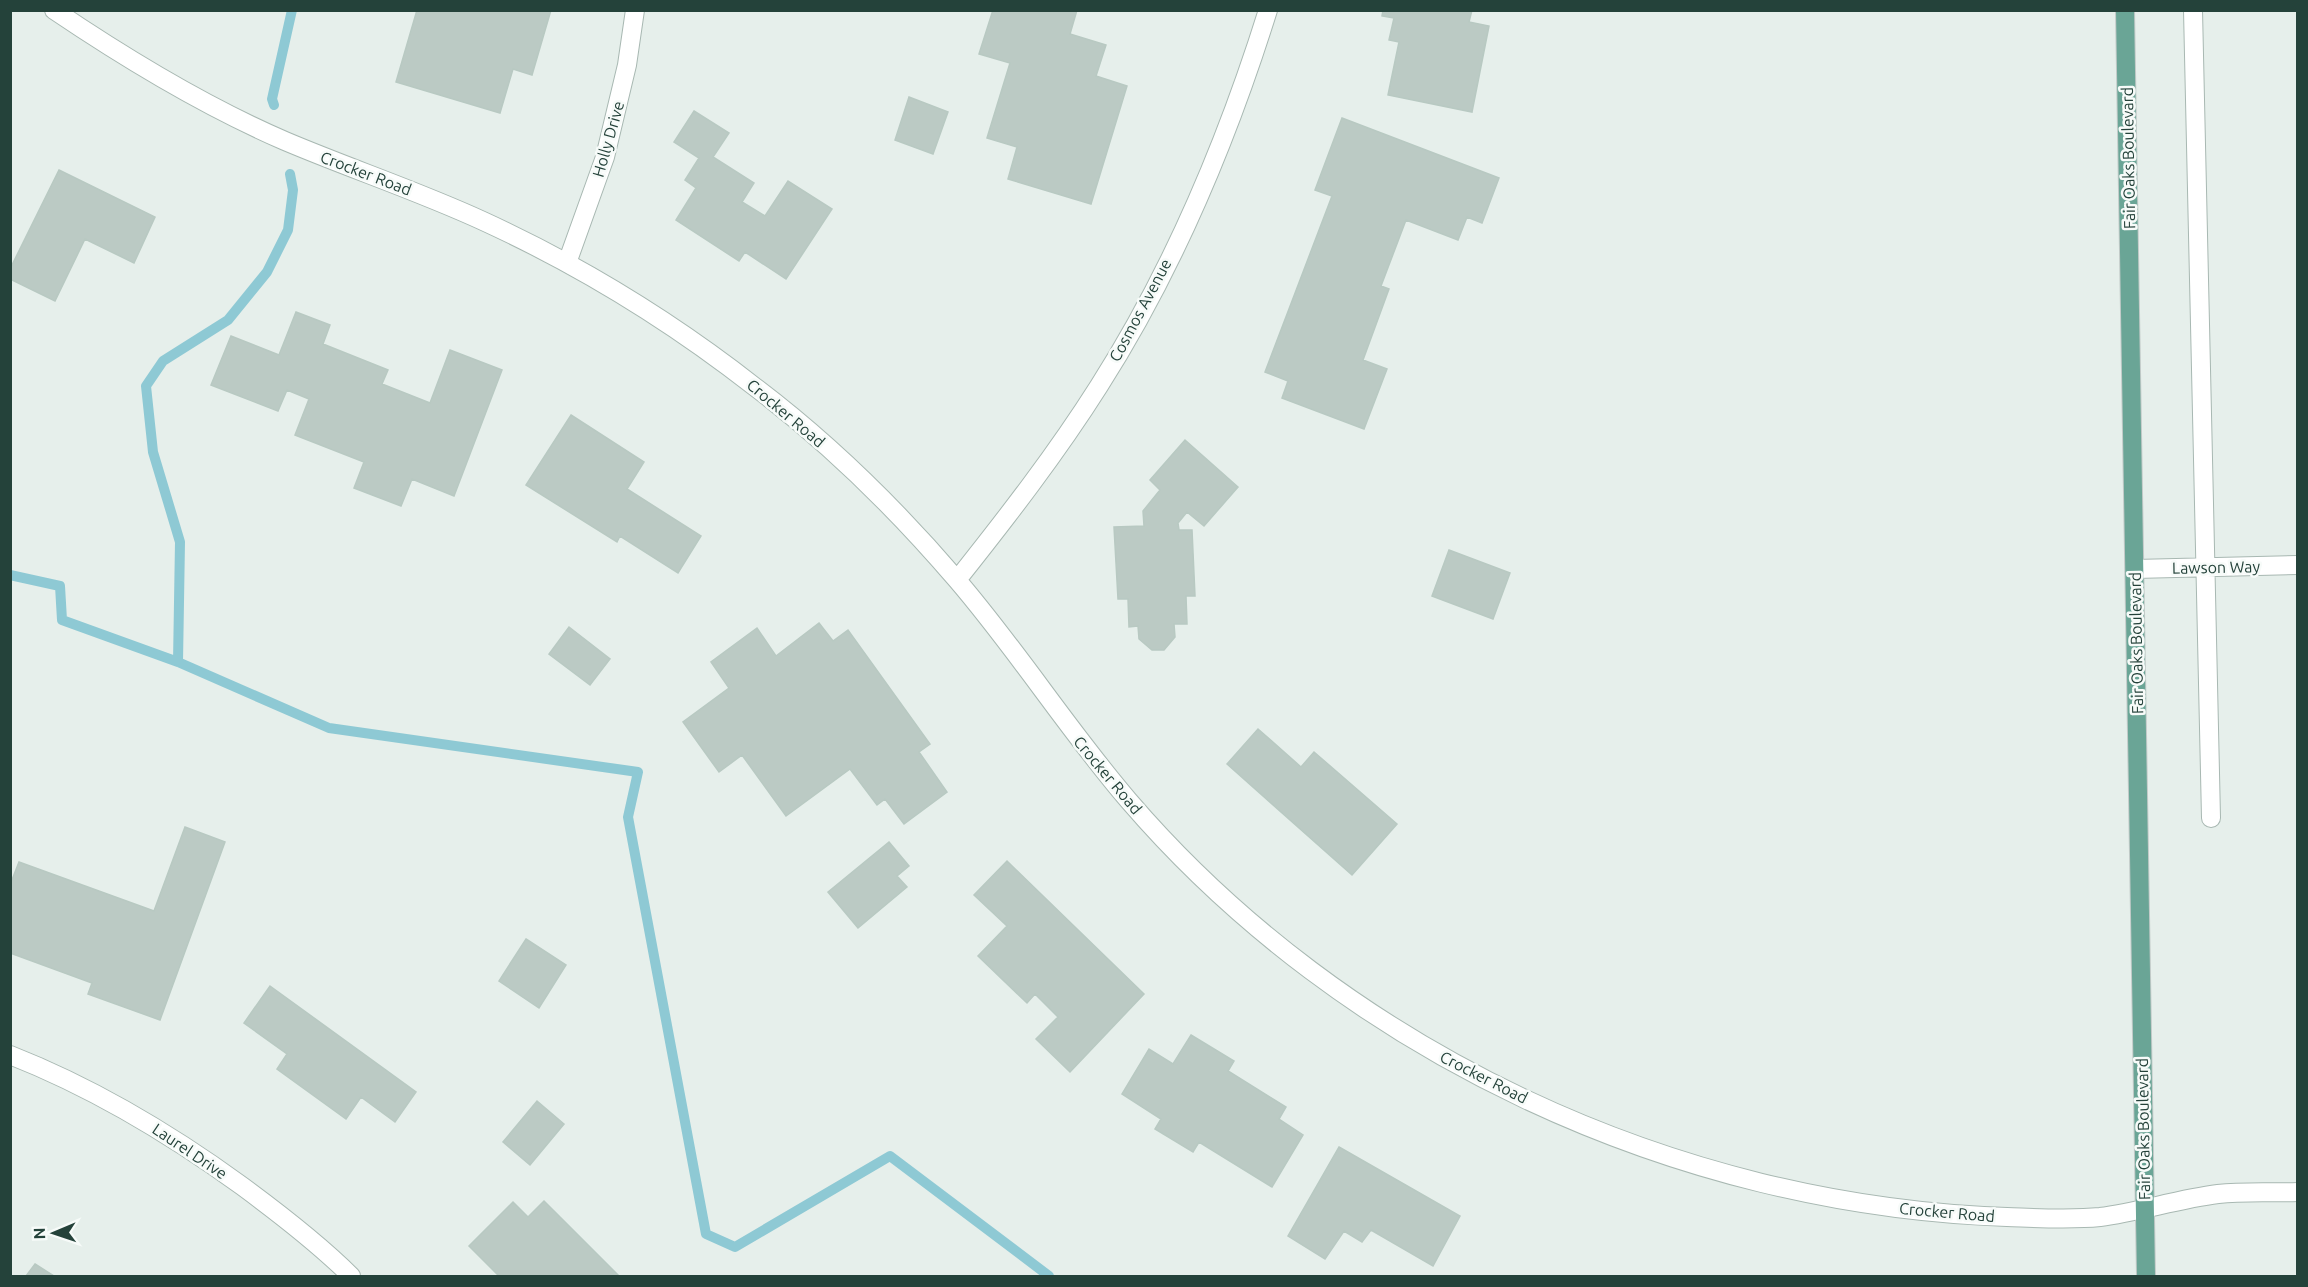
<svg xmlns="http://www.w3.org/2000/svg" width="2308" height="1287" font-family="Ubuntu,sans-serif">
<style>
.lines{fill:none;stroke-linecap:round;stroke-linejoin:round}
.stream{stroke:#8ec9d4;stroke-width:10}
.building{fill:#bbcac4;stroke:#b8c9c2;stroke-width:1.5}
.minor-casing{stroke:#a8b8b2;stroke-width:20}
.major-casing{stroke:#c2cac8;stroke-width:20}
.minor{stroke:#fff;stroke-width:18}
.major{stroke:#6aa596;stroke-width:18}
.labels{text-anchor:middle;stroke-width:5;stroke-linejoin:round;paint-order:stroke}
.street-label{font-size:16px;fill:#24423a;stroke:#f7fbf9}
</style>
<rect width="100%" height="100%" fill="#e6efeb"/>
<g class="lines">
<path class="stream" d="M 274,105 L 272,99 L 292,10
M 10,575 L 60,586 L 62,620 L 178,662 L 329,728 L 638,772 L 628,817 L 706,1234 L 735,1247 L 890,1156 L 1049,1276
M 178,662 L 180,542 L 153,452 L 146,386 L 163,361 L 228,320 L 267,272 L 288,230 L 293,190 L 290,174"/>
</g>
<path class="building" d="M 417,10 L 551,10 L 532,75 L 513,69 L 500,113 L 396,82 Z
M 993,10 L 1077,10 L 1070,34 L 1106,45 L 1096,76 L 1127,86 L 1091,204 L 1008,179 L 1017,147 L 987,138 L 1010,63 L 979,54 Z
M 1383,10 L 1472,10 L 1469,22 L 1489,26 L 1472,112 L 1388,95 L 1399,42 L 1389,40 L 1394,18 L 1382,16 Z
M 909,97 L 948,112 L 933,154 L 895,140 Z
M 694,111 L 729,133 L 713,157 L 754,183 L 742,202 L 765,216 L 788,181 L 832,209 L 786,279 L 745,252 L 739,261 L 676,220 L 696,188 L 685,180 L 699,158 L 674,142 Z
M 1342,118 L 1499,178 L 1482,223 L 1467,217 L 1458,240 L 1406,220 L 1381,286 L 1389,289 L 1363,360 L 1387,369 L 1364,429 L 1282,398 L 1288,381 L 1265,372 L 1332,196 L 1315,190 Z
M 59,170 L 155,217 L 134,263 L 85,239 L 55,301 L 10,279 L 10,269 Z
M 296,312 L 330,325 L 323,344 L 388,370 L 382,384 L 430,403 L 450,350 L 502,370 L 454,496 L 412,479 L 401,506 L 354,488 L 364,462 L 295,435 L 309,399 L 287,390 L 278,411 L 211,385 L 231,336 L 279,355 Z
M 571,415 L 644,462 L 627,489 L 701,536 L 678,573 L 620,536 L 617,542 L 526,485 Z
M 1185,440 L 1238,487 L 1204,526 L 1187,512 L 1178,523 L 1179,530 L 1192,530 L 1195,596 L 1186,596 L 1187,624 L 1174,624 L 1175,637 L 1164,650 L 1152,650 L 1139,639 L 1138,626 L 1129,627 L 1128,599 L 1118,599 L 1114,527 L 1144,526 L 1143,511 L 1160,490 L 1150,480 Z
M 1449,550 L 1510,573 L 1493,619 L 1432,596 Z
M 819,623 L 833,641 L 848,630 L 930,744 L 919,752 L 947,792 L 904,824 L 885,799 L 877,805 L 850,769 L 786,816 L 742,755 L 719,772 L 683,722 L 729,688 L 711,662 L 757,628 L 776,656 Z
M 569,627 L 610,659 L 590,685 L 549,654 Z
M 1258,729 L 1301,767 L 1314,752 L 1397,824 L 1352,875 L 1227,764 Z
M 185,827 L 225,842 L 160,1020 L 88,994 L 92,983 L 10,953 L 10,885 L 19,862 L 154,911 Z
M 889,842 L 909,866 L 897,876 L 907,887 L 858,928 L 828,892 Z
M 1007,861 L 1144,994 L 1070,1072 L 1036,1039 L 1058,1017 L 1035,994 L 1027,1003 L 978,956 L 1007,926 L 974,895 Z
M 526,939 L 566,965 L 539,1008 L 499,981 Z
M 270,986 L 416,1092 L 395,1122 L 361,1097 L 346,1119 L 277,1069 L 287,1054 L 244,1023 Z
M 1191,1035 L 1234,1061 L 1228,1071 L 1286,1107 L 1279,1119 L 1303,1135 L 1272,1187 L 1199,1142 L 1193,1152 L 1155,1129 L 1161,1119 L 1122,1094 L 1149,1049 L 1173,1064 Z
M 537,1101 L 564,1124 L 530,1165 L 503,1142 Z
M 1339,1147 L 1460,1216 L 1433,1266 L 1371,1230 L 1362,1242 L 1344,1231 L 1325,1259 L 1288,1236 Z
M 544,1201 L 619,1276 L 499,1276 L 469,1246 L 513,1202 L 528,1217 Z
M 35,1264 L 54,1276 L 26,1276 Z"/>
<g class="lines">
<g class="minor-casing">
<path id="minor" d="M 54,10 C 128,60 204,106 285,141 C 351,169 418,191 483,221 C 579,265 672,322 755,387 C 829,443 897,510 957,580 C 1018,651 1068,730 1129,801 C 1345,1052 1676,1206 2007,1217 C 2037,1218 2070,1220 2100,1217 C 2139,1212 2178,1199 2218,1194 C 2244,1191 2271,1193 2298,1192
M 2193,10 L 2211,818
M 567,263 L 605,157 L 627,65 L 635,10
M 2135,569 L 2298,565
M 957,580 C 1007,517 1056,454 1099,386 C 1173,270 1227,141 1268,10
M 10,1055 C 94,1088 169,1133 242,1186 C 280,1214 318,1243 351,1276"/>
</g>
<g class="major-casing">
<path id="major" d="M 2125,10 L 2146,1276"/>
</g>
<use href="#minor" class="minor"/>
<use href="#major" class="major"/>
</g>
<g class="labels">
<g class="street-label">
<text transform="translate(608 139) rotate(-74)" y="6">Holly Drive</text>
<text transform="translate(2128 158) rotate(-91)" y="6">Fair Oaks Boulevard</text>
<text transform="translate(366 173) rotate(21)" y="6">Crocker Road</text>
<text transform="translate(1140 310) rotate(-62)" y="6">Cosmos Avenue</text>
<text transform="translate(786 413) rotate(40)" y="6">Crocker Road</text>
<text transform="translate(2216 567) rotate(-1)" y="6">Lawson Way</text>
<text transform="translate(2136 643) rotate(-91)" y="6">Fair Oaks Boulevard</text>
<text transform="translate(1108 775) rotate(50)" y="6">Crocker Road</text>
<text transform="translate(1484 1077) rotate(27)" y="6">Crocker Road</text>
<text transform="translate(2143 1129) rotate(-91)" y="6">Fair Oaks Boulevard</text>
<text transform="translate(190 1151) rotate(34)" y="6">Laurel Drive</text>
<text transform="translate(1947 1212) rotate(5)" y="6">Crocker Road</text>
</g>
</g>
<rect width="2308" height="1287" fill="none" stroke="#24423a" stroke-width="24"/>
<g transform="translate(54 1233) rotate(268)" stroke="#f7fbf9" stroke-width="4.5" paint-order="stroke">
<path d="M0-4.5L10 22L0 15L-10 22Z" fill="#24423a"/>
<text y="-9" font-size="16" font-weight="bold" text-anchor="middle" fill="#24423a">N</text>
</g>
</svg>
